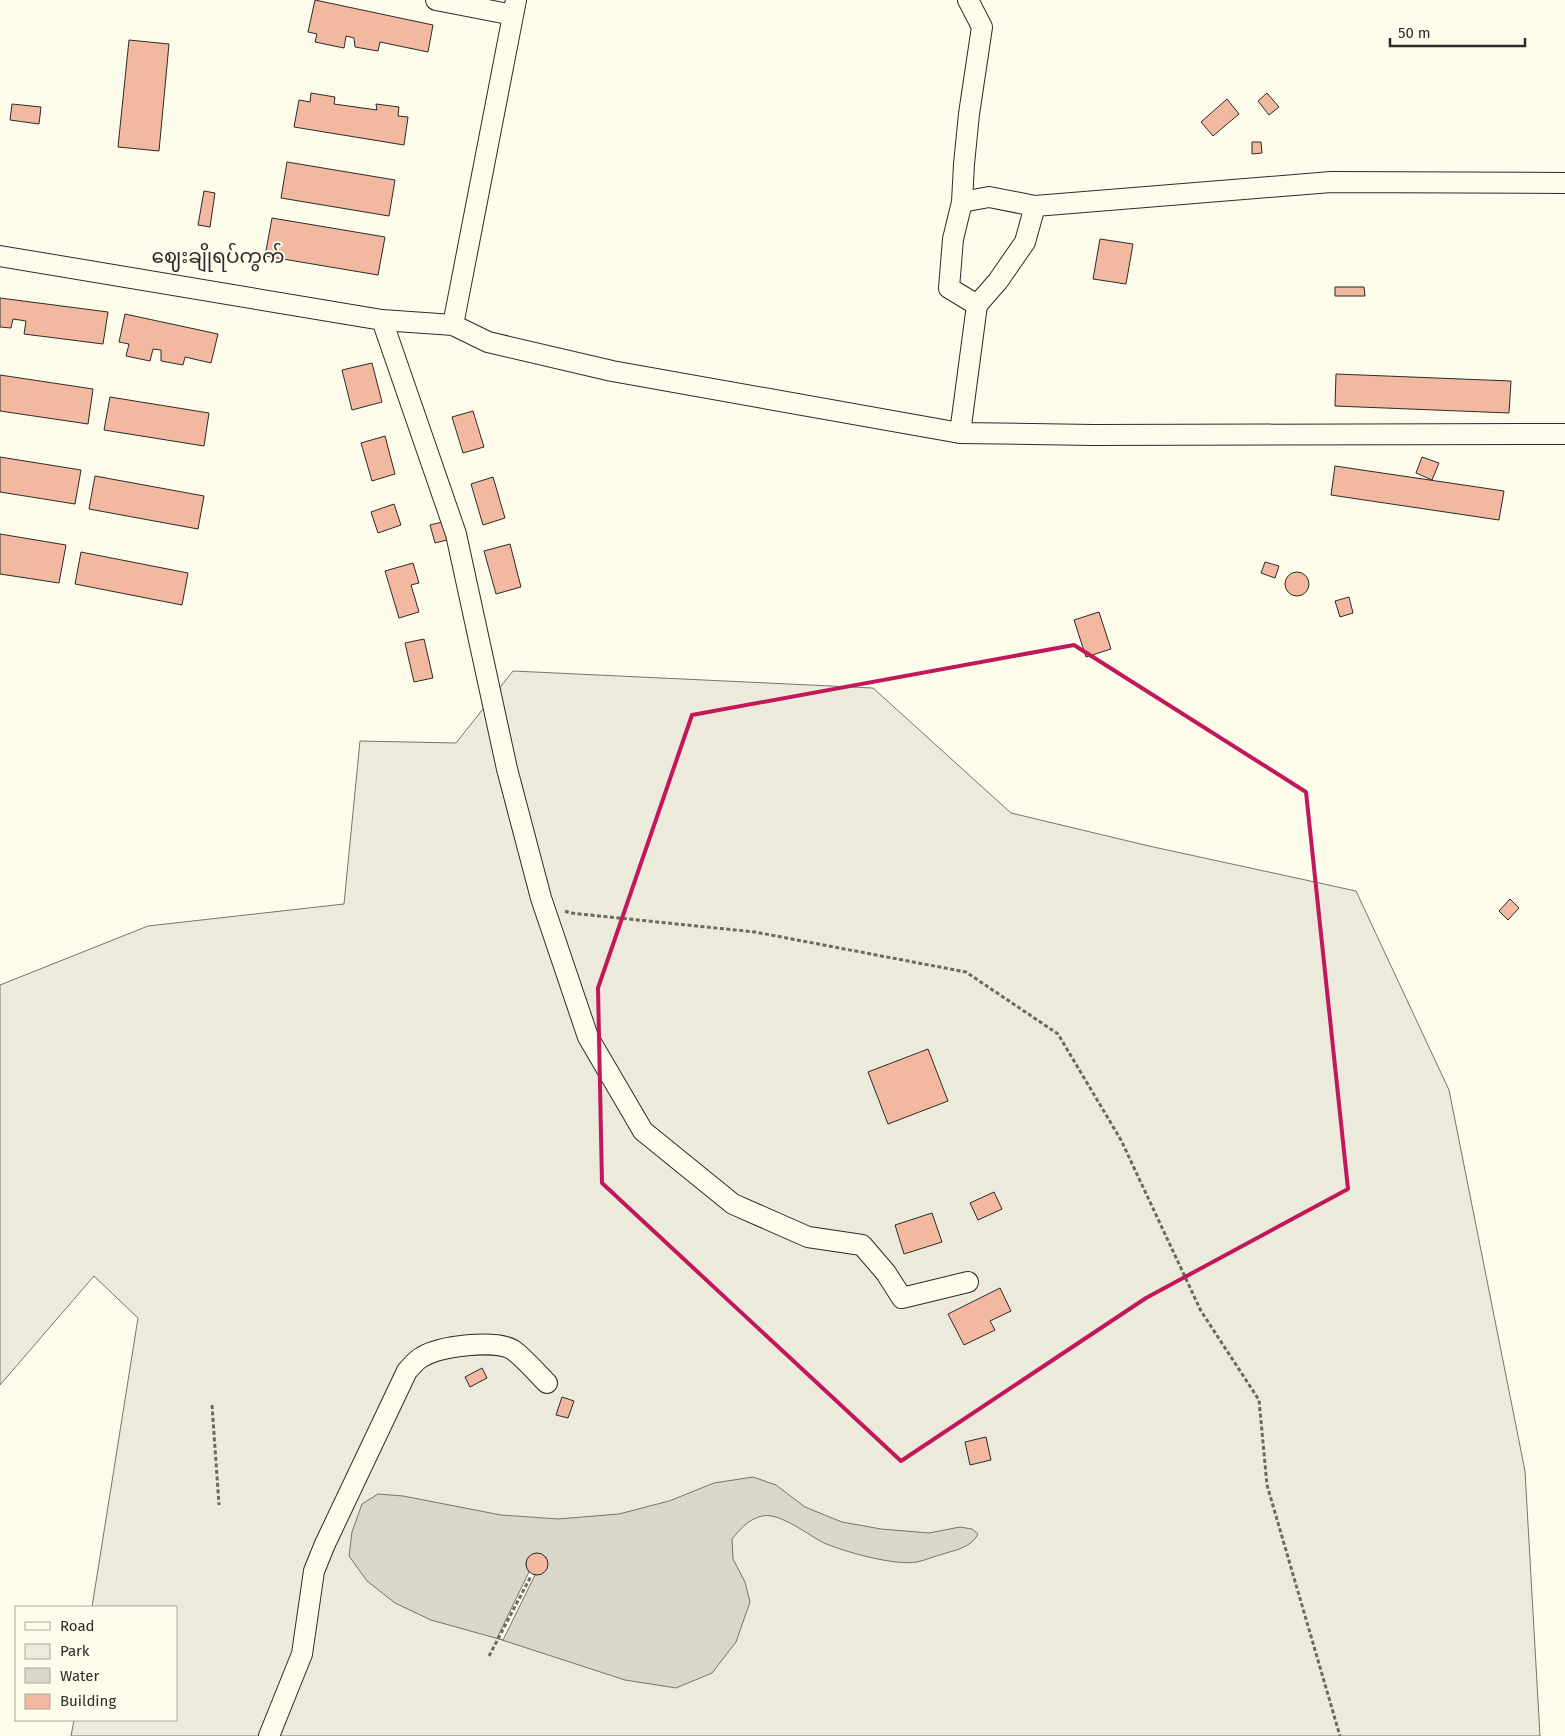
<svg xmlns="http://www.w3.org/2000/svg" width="1565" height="1736" font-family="'Fira Sans','Noto Sans Myanmar',sans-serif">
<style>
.green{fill:#ecebdb;stroke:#74746e}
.water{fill:#d8d7c9;stroke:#74746e}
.pier{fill:#fdfbea;stroke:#74746e}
.building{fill:#f2b8a0;stroke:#2b2b2b}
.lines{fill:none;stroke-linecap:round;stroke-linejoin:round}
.minor-casing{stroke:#2b2b2b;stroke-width:22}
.path{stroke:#6a6964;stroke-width:3;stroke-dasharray:4 2.5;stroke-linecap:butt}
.minor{stroke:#fdfbea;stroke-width:20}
.marked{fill:none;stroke:#c2185b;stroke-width:4;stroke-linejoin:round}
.labels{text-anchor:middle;stroke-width:4;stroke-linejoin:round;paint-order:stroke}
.quarter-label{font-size:20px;fill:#2b2b2b;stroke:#fdfbea}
</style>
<rect width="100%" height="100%" fill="#fdfbea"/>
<path class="green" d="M 513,671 L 873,688 L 1011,813 L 1149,846 L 1356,891 L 1449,1090 L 1525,1471 L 1540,1736 L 71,1736 L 74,1720 L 176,1720 L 176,1607 L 92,1607 L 138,1318 L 94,1276 L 0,1385 L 0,985 L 148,926 L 344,904 L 360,741 L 456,743 Z"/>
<path class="water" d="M 753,1477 L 776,1485 L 805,1507 L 842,1522 L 881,1529 L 929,1533 L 960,1527 L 972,1529 L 978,1534 C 972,1547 956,1550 943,1554 C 935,1556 926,1560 917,1562 C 895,1566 845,1552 824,1543 C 808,1535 780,1512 762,1516 C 749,1519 740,1529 732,1539 L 733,1559 L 745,1582 L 750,1602 L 736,1642 L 712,1673 L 676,1688 L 625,1680 L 499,1639 L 431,1620 L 395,1603 L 367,1581 L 349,1556 L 352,1532 L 362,1504 L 378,1494 L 403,1496 L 501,1515 L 558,1519 L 619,1514 L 669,1501 L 714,1483 Z"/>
<path class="pier" d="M 536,1553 L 546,1557 L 547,1560 L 547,1568 L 542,1573 L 535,1575 L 503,1640 L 497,1638 L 529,1572 L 526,1565 L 527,1559 Z"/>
<path class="building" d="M 315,0 L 433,25 L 428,52 L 380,42 L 378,51 L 355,47 L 354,38 L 346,36 L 344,48 L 315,42 L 317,34 L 308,32 Z
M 129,40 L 169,44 L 159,151 L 118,147 Z
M 311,93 L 335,97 L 334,104 L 377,110 L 376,104 L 399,107 L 398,116 L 408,117 L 404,145 L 294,127 L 299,100 L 310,102 Z
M 1267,93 L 1279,107 L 1269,115 L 1258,101 Z
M 1227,99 L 1239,114 L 1213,136 L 1201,122 Z
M 12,104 L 41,107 L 39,124 L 10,120 Z
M 1252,142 L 1261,142 L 1262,153 L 1252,154 Z
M 287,162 L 395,180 L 389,216 L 281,198 Z
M 204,191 L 215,193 L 210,227 L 198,225 Z
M 272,218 L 385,237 L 378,275 L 265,256 Z
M 1100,239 L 1133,244 L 1126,284 L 1093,279 Z
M 1335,287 L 1364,287 L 1365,296 L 1335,296 Z
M 0,298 L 108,312 L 103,344 L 24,334 L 26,321 L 13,319 L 11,328 L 0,327 Z
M 125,314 L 218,334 L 211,363 L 185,357 L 183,365 L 161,361 L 161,350 L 153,349 L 150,361 L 126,356 L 129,344 L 119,342 Z
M 372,363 L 382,402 L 352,410 L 342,370 Z
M 1336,374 L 1511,381 L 1509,413 L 1335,406 Z
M 0,375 L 93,389 L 88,424 L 0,411 Z
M 110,397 L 209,413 L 204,446 L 104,430 Z
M 473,411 L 484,447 L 463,453 L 452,417 Z
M 385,436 L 395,474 L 372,481 L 361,443 Z
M 0,457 L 81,470 L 75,504 L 0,492 Z
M 1422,457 L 1439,463 L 1432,480 L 1416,473 Z
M 1335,466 L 1504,491 L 1499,520 L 1331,495 Z
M 95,476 L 204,496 L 198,529 L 89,509 Z
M 493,477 L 505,518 L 483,525 L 471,484 Z
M 394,504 L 401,525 L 378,533 L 371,512 Z
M 442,522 L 447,540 L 435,543 L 430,525 Z
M 0,534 L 66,545 L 59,583 L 0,574 Z
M 510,544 L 521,587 L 496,594 L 484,551 Z
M 81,552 L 188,573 L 182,605 L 75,584 Z
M 1265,562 L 1279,566 L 1275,578 L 1261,573 Z
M 413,563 L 419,583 L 411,585 L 419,612 L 399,618 L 385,571 Z
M1285 584a12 12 0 1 1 24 0a12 12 0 1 1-24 0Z
M 1349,597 L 1353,613 L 1340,617 L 1335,601 Z
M 1099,612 L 1111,649 L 1086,657 L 1074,620 Z
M 424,639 L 433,678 L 414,682 L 405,643 Z
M 1510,899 L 1519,908 L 1508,920 L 1499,911 Z
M 928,1049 L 948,1101 L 888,1124 L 868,1072 Z
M 994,1192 L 1002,1209 L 978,1220 L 970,1203 Z
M 932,1213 L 942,1242 L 904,1254 L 895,1225 Z
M 1000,1288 L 1011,1311 L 990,1321 L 995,1330 L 964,1345 L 948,1314 Z
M 482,1368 L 487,1378 L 470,1387 L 465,1377 Z
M 562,1397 L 574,1401 L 568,1418 L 556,1415 Z
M 986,1437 L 991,1460 L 970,1465 L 965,1442 Z
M526 1564a11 11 0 1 1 22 0a11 11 0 1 1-22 0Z"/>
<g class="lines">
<g class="minor-casing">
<path id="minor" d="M 436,0 L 513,15
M 962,202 L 964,164 L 969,114 L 982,27 L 968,0
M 1035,206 L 1331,182 L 1565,183
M 0,256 L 382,320 L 453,325 L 488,342 L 612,371 L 960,433 L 1093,435 L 1565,434
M 382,320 L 456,534 L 507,769 L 541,898 L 588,1037 L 643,1131 L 733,1204 L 808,1237 L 862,1245 L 886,1273 L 902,1298 L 968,1282
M 453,325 L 516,0
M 960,433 L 977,305 L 998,281 L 1025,242 L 1035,206 L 989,197 L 962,202 L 953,239 L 949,288 L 977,305
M 269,1736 L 302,1654 L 314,1571 L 325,1544 L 407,1371 C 412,1366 416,1360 422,1357 C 440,1346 495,1339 513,1350 C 523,1357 538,1374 547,1383"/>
</g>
<path class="path" d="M 565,911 L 570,913 L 755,932 L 966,972 L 1058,1034 L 1121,1140 L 1201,1311 L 1259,1400 L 1267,1485 L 1340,1736
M 212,1405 L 219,1505
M 489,1656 L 531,1576"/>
<use href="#minor" class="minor"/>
</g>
<path class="marked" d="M 1074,645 L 1306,792 L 1348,1189 L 1146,1298 L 901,1461 L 602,1183 L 598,988 L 692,715 Z"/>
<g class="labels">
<g class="quarter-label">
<text x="218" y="263">ဈေးချိုရပ်ကွက်</text>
</g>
</g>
<rect x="15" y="1606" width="162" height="115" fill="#fdfbea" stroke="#a9a89e"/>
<rect x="25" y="1622" width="25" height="8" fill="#fdfbea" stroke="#a9a89e"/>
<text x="60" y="1631" font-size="15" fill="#2b2b2b">Road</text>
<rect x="25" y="1644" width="25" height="15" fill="#ecebdb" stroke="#a9a89e"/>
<text x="60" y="1656" font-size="15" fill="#2b2b2b">Park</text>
<rect x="25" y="1668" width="25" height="15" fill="#d8d7c9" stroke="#a9a89e"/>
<text x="60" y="1681" font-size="15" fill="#2b2b2b">Water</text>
<rect x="25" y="1694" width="25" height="15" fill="#f2b8a0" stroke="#a9a89e"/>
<text x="60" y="1706" font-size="15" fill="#2b2b2b">Building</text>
<path d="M1390 38v8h135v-8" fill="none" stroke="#2b2b2b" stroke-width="2.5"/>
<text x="1398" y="38" font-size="15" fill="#2b2b2b" stroke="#fdfbea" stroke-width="4" paint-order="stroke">50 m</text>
</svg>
